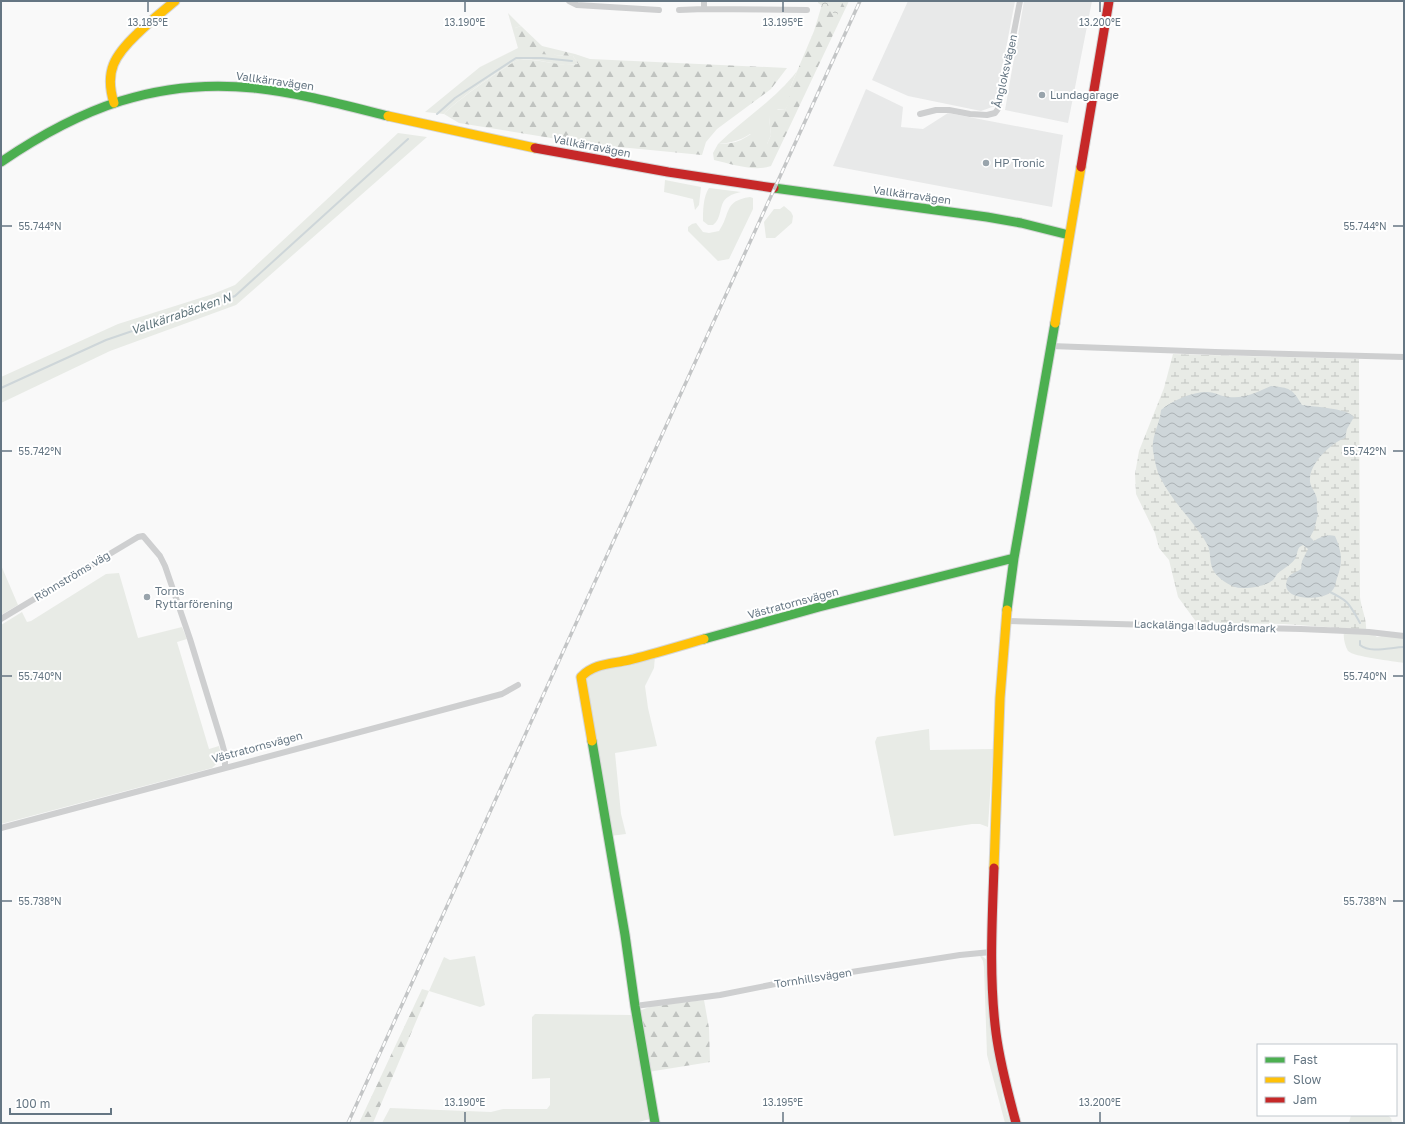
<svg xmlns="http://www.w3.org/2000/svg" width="1405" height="1124" font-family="'Golos Text',sans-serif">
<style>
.built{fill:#e8e9e9}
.grass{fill:#e8ebe6}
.forest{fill:url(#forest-firs)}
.wetland{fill:url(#wetland-marsh)}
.park{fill:url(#park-crowns)}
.water{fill:url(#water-waves)}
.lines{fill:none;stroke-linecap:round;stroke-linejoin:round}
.stream{stroke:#ced6d9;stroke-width:2}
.fast-casing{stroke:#d5d6d7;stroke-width:11}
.slow-casing{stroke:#d5d6d7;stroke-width:11}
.jam-casing{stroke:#d5d6d7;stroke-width:11}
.street{stroke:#cecfd0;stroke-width:6}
.fast{stroke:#4caf50;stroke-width:9}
.slow{stroke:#ffc107;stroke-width:9}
.jam{stroke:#c62828;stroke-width:9}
.rail-casing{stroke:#c3c5c6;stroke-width:3.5}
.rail{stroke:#fff;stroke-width:2;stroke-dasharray:6;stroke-linecap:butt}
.ticks{fill:none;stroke:#657683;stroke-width:1.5}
.poi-dot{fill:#99a4ac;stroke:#fff;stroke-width:1.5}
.labels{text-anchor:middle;stroke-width:4;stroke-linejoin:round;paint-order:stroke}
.street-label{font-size:11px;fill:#657683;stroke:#fff}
.poi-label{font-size:11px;fill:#657683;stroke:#fff;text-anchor:start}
.water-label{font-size:12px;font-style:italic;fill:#60757c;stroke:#fff}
.ticks-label{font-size:10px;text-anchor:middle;fill:#657683;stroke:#fff;stroke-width:4;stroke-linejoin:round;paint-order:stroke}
</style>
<defs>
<pattern id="forest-firs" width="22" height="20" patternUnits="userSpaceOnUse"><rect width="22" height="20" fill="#e8ebe6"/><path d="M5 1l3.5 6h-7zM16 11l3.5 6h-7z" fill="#c0c3c0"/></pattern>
<pattern id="wetland-marsh" width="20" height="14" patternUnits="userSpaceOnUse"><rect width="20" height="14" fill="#e8ebe6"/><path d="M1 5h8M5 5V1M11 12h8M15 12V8" fill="none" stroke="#c0c3c0"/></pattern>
<pattern id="park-crowns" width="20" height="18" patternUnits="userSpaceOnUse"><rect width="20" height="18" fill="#e8ebe6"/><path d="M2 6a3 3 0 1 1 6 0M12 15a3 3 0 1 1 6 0" fill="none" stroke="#c0c3c0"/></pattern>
<pattern id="water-waves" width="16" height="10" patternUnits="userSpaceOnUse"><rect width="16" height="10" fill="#ced6d9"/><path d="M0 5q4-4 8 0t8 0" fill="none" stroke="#abb2b5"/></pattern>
</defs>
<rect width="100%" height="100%" fill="#f9f9f9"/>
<path class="built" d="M 908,1 L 1015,1 L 995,106 L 981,111 L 908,96 L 872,80 Z
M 1024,1 L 1092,1 L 1068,123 L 1005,110 Z
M 866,89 L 903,107 L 901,127 L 923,129 L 948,113 L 1063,135 L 1052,207 L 833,166 Z"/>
<path class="grass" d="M 508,13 L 521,26 L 515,28 L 555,55 L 573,56 L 578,64 C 574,64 570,65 566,65 C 550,64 536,58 520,60 C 510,61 451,105 444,114 L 425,112 L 480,67 L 518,48 Z
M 797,71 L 790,88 L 790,102 L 785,110 L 778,109 L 769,117 L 771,135 L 767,144 L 760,144 L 750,134 C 739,141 730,143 718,144 C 743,119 775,100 797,71 Z
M 398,133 L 427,137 L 236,305 L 110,351 L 1,403 L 1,377 L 118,324 L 213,294 L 235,285 Z
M 665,180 L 701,187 L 699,205 L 695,210 L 693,199 L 664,192 Z
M 709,188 L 741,192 C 737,193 732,194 728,197 C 718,203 723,218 713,225 L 708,225 L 703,221 C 703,211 703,197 709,188 Z
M 750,197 L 753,198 L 753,209 L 729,259 L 718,261 L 688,231 L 688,227 L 692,224 L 696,223 L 703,232 L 709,233 L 719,231 C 731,214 723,201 750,197 Z
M 784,206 L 791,212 L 793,216 L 792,223 L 775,238 L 766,238 L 764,222 L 774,209 L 780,209 Z
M 1,565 L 18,605 L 1,615 Z
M 119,573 L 138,638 L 182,627 L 187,639 L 177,642 L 209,749 L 219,746 C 222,758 221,760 212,768 L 1,824 L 1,625 L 22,612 L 27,622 L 31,621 L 106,574 Z
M 1344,632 L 1374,635 L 1377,637 L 1382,636 L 1404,638 L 1404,663 C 1394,661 1354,657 1348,651 C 1345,646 1343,638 1344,632 Z
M 655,656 L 654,668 L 645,686 L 648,708 L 657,746 L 615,753 L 621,814 L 626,834 L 610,836 L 596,765 L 586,677 L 589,674 Z
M 929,729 L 930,750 L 993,749 L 988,827 L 980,824 L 972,824 L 894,836 L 875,742 L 877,737 Z
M 475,956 L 485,1005 L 480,1007 L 429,991 L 444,957 L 450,960 Z
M 980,956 L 982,956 L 987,960 L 993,1036 L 1003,1099 L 1010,1123 L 1005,1123 L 987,1055 L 984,967 L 983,961 Z
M 535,1014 L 632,1015 L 639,1052 L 650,1119 L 635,1123 L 382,1123 L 390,1108 L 491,1112 L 503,1109 L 547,1109 L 550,1105 L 550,1078 L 532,1079 L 532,1017 Z
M 1351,1115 L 1387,1115 L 1391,1118 L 1392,1122 L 1349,1123 Z"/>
<path class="forest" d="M 823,1 L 849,1 L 771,166 C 754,172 732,164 714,160 L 713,153 L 718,144 C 726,144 734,143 741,140 C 751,135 747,134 759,134 L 760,144 L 767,144 L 771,135 L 769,117 L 771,109 L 785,110 L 789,102 L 790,88 L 814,31 Z
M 521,26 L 542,46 L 575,54 L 590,59 L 787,68 L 771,89 L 717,129 L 706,142 L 702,155 L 588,144 L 459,123 L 444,114 C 451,105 510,62 519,60 C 539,58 558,67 578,64 L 573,56 L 524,53 L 515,28 Z
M 422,989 L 429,991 L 373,1123 L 359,1123 Z
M 704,1000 L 709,1028 L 710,1062 L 648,1072 L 639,1011 L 652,1006 Z"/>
<path class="wetland" d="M 1173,354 L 1359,359 L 1360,597 C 1361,608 1367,619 1366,630 L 1284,624 L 1197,623 L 1178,597 L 1169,560 L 1159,548 L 1155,533 L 1136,494 L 1135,474 L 1139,451 L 1164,388 Z"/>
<path class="park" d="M 818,1 L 843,1 L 837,15 L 818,3 Z"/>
<path class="water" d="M 1271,386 C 1290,388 1292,388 1302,405 C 1314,407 1347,408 1354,417 L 1347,429 L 1345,438 C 1331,443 1310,463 1310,479 C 1309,486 1316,492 1317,499 C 1317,504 1316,509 1318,514 L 1314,530 L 1310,537 L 1314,541 C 1320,537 1327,534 1335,536 C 1342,552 1343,562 1337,578 C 1335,585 1335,590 1328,594 C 1318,600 1280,601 1287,580 C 1289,573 1296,573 1301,569 L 1302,561 L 1308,549 L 1303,545 C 1297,547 1298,552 1296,557 C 1293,564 1284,568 1278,573 C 1276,575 1275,578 1273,580 C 1265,586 1252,588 1243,588 C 1234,589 1221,581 1215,573 C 1208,564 1212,552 1207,544 C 1194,521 1172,502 1160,477 C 1156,470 1155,459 1153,451 C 1151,436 1160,424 1161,410 C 1173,400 1192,392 1207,392 C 1215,392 1222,397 1229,397 C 1244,399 1257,392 1271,386 Z"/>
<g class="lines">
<path class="stream" d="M 437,114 L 455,98 L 516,58 L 542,58 L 572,61
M 1,388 L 106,340 L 235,296 L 408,139
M 1328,591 C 1349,601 1349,603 1360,623
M 1360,641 L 1360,645 C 1371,654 1391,647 1404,647"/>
<g class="fast-casing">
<path id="fast" d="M 1,162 C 80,108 157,78 254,88 C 300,93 344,105 388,116
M 774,188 L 987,217 L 1021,223 L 1069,235
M 1007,610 L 1014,558 L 1055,323
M 704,639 L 819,607 L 1014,558
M 592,741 L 625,935 L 635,1006 L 655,1123"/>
</g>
<g class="slow-casing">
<path id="slow" d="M 114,103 C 104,71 115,55 137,34 C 149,22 162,12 175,1
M 388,116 L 535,148
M 1055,323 L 1081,167
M 592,741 L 581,677 C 594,663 612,664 629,660 C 654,654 679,646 704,639
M 994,868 L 1000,698 L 1007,610"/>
</g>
<g class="jam-casing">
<path id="jam" d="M 535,148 L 668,172 L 774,188
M 1081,167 L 1109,1
M 994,868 C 992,923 989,978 996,1033 C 1000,1064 1008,1093 1016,1123"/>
</g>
<path class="street" d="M 569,1 L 577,5 L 659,10
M 704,1 L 704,9 L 807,10
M 679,10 L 704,9
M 920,114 L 936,110 L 949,110 L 970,114 L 987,115 L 995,113 L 998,109 L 1002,93 L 1020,1
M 1051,346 L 1215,352 L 1404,357
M 1,619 L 138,537 L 143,536 L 160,556 L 165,566 L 190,639 L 222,743 L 225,754 L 225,767
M 1006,621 L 1301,629 L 1369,632 L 1404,636
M 1,828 L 502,694 L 518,685
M 635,1006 L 720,995 L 775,984 L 960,955 L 991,952"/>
<use href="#fast" class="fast"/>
<use href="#slow" class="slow"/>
<use href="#jam" class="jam"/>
<g class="rail-casing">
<path id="rail" d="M 348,1123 L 860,1"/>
</g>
<use href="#rail" class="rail"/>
</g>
<path class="ticks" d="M 148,2 L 148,12M 465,2 L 465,12M 783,2 L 783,12M 1100,2 L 1100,12M 2,226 L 12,226M 1393,226 L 1403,226M 2,451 L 12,451M 1393,451 L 1403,451M 2,676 L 12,676M 1393,676 L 1403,676M 2,901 L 12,901M 1393,901 L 1403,901M 465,1112 L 465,1122M 783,1112 L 783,1122M 1100,1112 L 1100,1122"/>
<g class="poi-dot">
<circle cx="1042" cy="95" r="4"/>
<circle cx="986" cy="163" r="4"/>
<circle cx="147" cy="597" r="4"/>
</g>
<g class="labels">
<g class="street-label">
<text transform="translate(1005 71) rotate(-77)" y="4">Ångloksvägen</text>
<text transform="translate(275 81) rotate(8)" y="4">Vallkärravägen</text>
<text transform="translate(592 146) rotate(11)" y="4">Vallkärravägen</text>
<text transform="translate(912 195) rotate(8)" y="4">Vallkärravägen</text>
<text transform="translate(72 576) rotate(-31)" y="4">Rönnströms väg</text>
<text transform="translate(793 603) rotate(-15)" y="4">Västratornsvägen</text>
<text transform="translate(1205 626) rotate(2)" y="4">Lackalänga ladugårdsmark</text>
<text transform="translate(257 747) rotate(-15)" y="4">Västratornsvägen</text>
<text transform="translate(813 978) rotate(-9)" y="4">Tornhillsvägen</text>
</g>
<g class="poi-label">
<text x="1050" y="99">Lundagarage</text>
<text x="994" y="167">HP Tronic</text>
<text x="155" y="595">Torns<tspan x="155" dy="13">Ryttarförening</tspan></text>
</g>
<g class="water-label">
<text transform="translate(181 314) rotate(-19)" y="4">Vallkärrabäcken N</text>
</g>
</g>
<g class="ticks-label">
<text x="148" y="26">13.185°E</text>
<text x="465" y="26">13.190°E</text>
<text x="783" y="26">13.195°E</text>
<text x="1100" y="26">13.200°E</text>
<text x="40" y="230">55.744°N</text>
<text x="1365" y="230">55.744°N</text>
<text x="40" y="455">55.742°N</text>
<text x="1365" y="455">55.742°N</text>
<text x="40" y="680">55.740°N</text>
<text x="1365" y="680">55.740°N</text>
<text x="40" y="905">55.738°N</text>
<text x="1365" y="905">55.738°N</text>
<text x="465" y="1106">13.190°E</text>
<text x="783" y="1106">13.195°E</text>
<text x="1100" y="1106">13.200°E</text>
</g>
<rect width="1405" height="1124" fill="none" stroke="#657683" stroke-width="4"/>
<rect x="1257" y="1044" width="140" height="72" fill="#ffffff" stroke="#c1c8cd"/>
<rect x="1265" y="1057" width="20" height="6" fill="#4caf50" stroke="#c1c8cd"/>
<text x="1293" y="1064" font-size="12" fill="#657683">Fast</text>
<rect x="1265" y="1077" width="20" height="6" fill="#ffc107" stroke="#c1c8cd"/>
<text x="1293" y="1084" font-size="12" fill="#657683">Slow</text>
<rect x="1265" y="1097" width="20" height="6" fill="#c62828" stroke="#c1c8cd"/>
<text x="1293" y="1104" font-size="12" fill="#657683">Jam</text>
<path d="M10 1108v6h101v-6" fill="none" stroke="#657683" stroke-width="2"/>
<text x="16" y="1108" font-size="12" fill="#657683" stroke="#ffffff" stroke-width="3" paint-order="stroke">100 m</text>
</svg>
